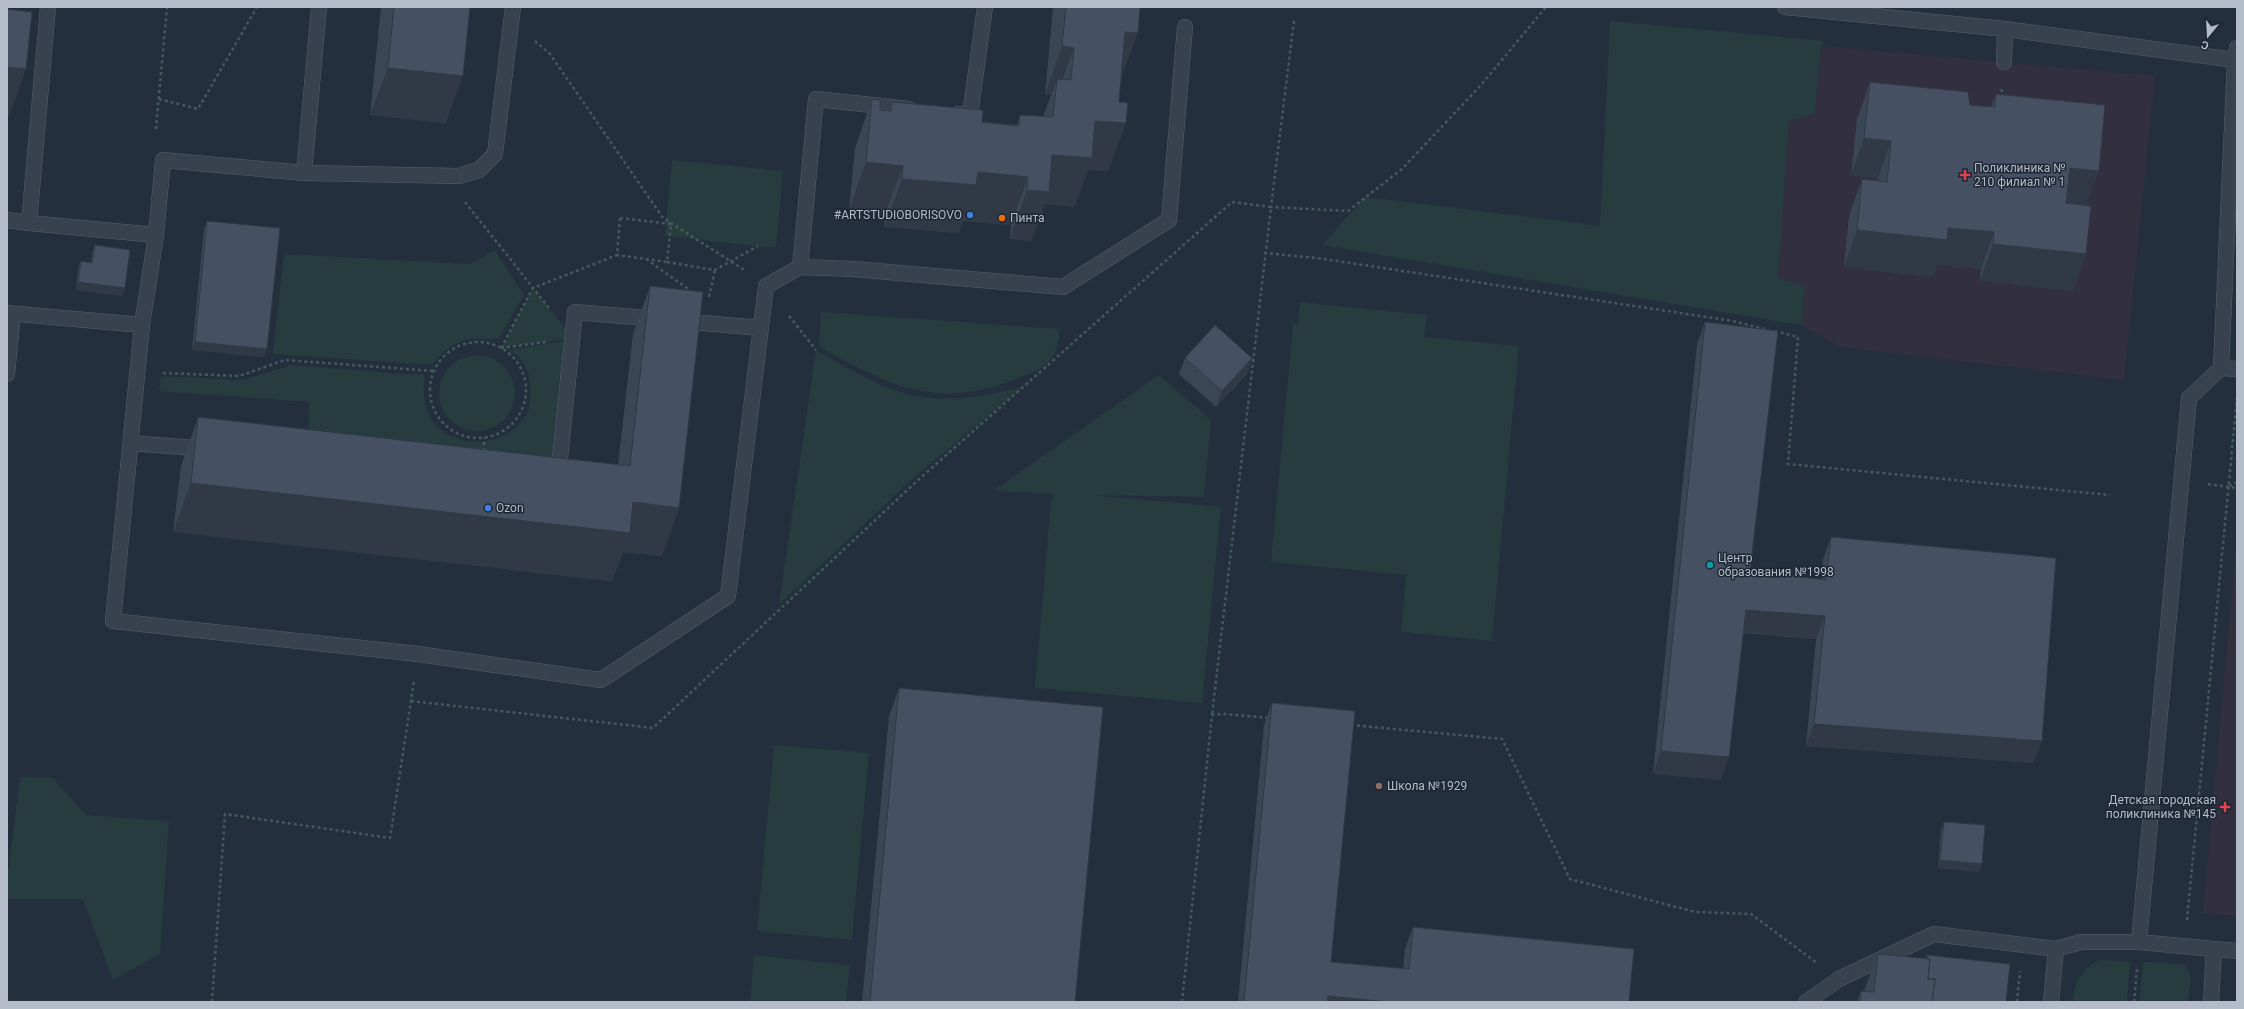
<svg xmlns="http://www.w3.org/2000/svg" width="2244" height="1009" font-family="Roboto,sans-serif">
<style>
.medical{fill:#32303f}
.green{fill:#263c3f}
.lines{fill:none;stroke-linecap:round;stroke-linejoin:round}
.lane-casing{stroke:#565f6c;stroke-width:16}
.path{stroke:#44595c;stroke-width:2.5;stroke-dasharray:3 3;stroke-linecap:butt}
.lane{stroke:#38414e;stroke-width:15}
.wall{fill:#3b4654}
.shaded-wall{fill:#303945}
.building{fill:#455162;stroke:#303945}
.health-dot{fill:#e0444e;stroke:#1d2633;stroke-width:1.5}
.shop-dot{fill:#3f7fe0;stroke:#1d2633;stroke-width:1.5}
.food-dot{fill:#e8710a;stroke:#1d2633;stroke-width:1.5}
.culture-dot{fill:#0f9aa8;stroke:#1d2633;stroke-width:1.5}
.education-dot{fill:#8d6e63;stroke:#1d2633;stroke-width:1.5}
.labels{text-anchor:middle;stroke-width:3;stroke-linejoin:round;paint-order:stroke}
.poi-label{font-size:12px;fill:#b4bcc9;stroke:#1d2633;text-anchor:start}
</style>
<rect width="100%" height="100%" fill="#242f3e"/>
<path class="medical" d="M 1821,46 L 2155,76 L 2124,380 L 1840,347 L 1801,325 L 1805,286 L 1778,278 L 1780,230 L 1789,120 L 1815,114 Z
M 2237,537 L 2237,916 L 2203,913 Z"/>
<path class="green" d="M 1610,21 L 1825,41 L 1821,46 L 1815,114 L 1789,120 L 1778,278 L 1805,286 L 1801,325 L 1322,245 L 1365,197 L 1600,226 Z
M 672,160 L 783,171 L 776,248 L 665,236 Z
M 495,250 L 524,295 L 499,338 C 490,341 480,338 471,339 C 454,341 442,352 432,365 L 273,354 L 284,254 L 470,264 Z
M 533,288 L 573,338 L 501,348 Z
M 1300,302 L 1427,315 L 1424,337 L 1519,346 L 1492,641 L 1401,632 L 1406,575 L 1271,562 L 1293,324 L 1298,325 Z
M 821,312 L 1060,329 C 1059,336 1058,343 1056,350 C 1051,366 1030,374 1016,379 C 935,411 889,385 819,347 Z
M 570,340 L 556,468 L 308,445 L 309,402 L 159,391 L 161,376 L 243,380 L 291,365 L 405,374 L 425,374 C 422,392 424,415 439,428 C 465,450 506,445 525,417 C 531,409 530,397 530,388 C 530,372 524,358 509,350 Z
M 816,350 C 841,364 867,381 894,390 C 936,405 981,398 1023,387 L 912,479 L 779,605 Z
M439 393a38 38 0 1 1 76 0a38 38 0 1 1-76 0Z
M 1159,375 L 1211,420 L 1204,497 L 1093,495 L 1221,507 L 1202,703 L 1035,688 L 1051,501 L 1053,500 L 1054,494 L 993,491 Z
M 774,745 L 869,753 L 852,940 L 757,931 Z
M 20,777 L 53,778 L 86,815 L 169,821 L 160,954 L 113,980 L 83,899 L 7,899 L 7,881 Z
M 754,955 L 850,965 L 846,1002 L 750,1002 Z
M 2102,960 L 2130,962 L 2127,1002 L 2073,1002 C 2075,982 2081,966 2102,960 Z
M 2143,962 L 2183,964 C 2195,974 2189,988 2188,1002 L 2139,1002 Z"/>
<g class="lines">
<g class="lane-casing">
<path id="lane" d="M 48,7 L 29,223 L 156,235 L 163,160 L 304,173
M 319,7 L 304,173 L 459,176 L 479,170 L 495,154 L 513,7
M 1785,7 L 2005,29 L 2235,60 L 2237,48
M 2004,62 L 2005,29
M 957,114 L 970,115 L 985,7
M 7,220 L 29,223
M 800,267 L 853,269 L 1063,287 L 1169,220 L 1185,27
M 7,313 L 142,325 L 113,621 L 418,654 L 601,680 L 728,596 L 766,286 L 800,267 L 816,99 L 909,109
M 680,321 L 761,328
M 142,325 L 156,235
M 2221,368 L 2237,369
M 7,374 L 13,314
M 131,443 L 206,449
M 558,478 L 575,312 L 658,319
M 2139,942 L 2214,949 L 2211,1002
M 2214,949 L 2237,951
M 1806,1002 L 1839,979 L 1934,934 L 2056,949
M 2051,1002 L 2056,949 L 2081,942 L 2139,942 L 2189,398 L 2221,368 L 2235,60 L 2237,60"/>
</g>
<path class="path" d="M 1294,21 L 1271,207 L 1348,211 L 1402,169 L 1481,85 L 1546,7
M 535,41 L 550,54 L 663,218 L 746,271
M 2001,98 L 2002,87
M 159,99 L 198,109 L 257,7
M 156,129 L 167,7
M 465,202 L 549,308
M 620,218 L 671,224 L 667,262 L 617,255 Z
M 1264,253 L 1317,258 L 1733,321 L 1768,330
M 646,259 L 691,291
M 667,262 L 715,270 L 758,246
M 709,297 L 715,270
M 789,316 L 816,350
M 1775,331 L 1798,337 L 1788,464 L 2110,495
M430 390a48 48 0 1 1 96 0a48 48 0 1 1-96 0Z
M 501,348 L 533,288 L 617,255
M 501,348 L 546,342
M 163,373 L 239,376 L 285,360 L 434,371
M 484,451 L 484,438
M 2208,484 L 2237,488
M 2229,486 L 2237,482
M 411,701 L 653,728 L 917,481 L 1232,202 L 1271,207 L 1212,715
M 1351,725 L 1502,739 L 1570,879 L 1695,912 L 1751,914 L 1817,963
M 2187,920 L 2237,398
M 212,1002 L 225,814 L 390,838 L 414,681
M 1182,1002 L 1212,715 L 1225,714 L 1270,718
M 2017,1002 L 2020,971
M 2134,1002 L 2137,969"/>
<use href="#lane" class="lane"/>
</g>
<path class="wall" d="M 381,7 L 470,7 L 446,123 L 370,115 Z
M 1053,7 L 1140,7 L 1121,78 L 1108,171 L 1088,170 L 1074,207 L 1045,204 L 1031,241 L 1010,239 L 1011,225 L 963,221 L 959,233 L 884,227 L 885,214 L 849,210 L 855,148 L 872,99 L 880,110 L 888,111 L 892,102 L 982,122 L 1017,125 L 1020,115 L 1043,117 L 1051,95 L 1045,95 Z
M 1870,82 L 1970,105 L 1991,107 L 1996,94 L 2086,205 L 2086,254 L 2073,291 L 1980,281 L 1981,269 L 1938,265 L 1933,277 L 1844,267 L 1849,216 L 1862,179 L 1877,181 L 1878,178 L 1851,175 L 1857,119 Z
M 207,221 L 264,357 L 192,350 L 204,229 Z
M 95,245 L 125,288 L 122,296 L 76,290 L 78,269 L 81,261 L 91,263 L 92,253 Z
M 650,286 L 679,508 L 662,556 L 623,552 L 612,581 L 173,532 L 181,466 L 198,417 L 618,465 L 633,334 Z
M 1705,322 L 1750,571 L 1821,579 L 1823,559 L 1831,537 L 2042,741 L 2033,763 L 1806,746 L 1816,639 L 1743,633 L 1721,780 L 1653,774 L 1697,344 Z
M 1185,358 L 1252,358 L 1247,374 L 1216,407 L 1179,374 Z
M 899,688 L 1075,1002 L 862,1002 L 889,716 Z
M 1272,703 L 1331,962 L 1403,969 L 1405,949 L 1413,927 L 1629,1002 L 1238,1002 L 1264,725 Z
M 1944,822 L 1982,864 L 1979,872 L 1938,868 L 1941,830 Z
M 1878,954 L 1926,959 L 1927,955 L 2006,1002 L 1857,1002 L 1861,991 L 1864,991 Z"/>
<path class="shaded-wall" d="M 1125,32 L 1138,33 L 1120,81 Z
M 1062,46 L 1074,48 L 1056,96 L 1057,79 L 1051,95 L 1045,95 Z
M 7,67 L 26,69 L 9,116 L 7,116 Z
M 388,68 L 463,76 L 446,123 L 370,115 Z
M 1095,121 L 1126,123 L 1108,171 L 1088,170 L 1074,207 L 1045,204 L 1031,241 L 1010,239 L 1027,190 L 1052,155 Z
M 1864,138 L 1891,141 L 1878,178 L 1851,175 Z
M 866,162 L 903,166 L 885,214 L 849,210 Z
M 2070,168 L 2099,171 L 2085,208 L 2057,205 Z
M 978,172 L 1028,177 L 1011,225 L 963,221 L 959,233 L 884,227 L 902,179 Z
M 1948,228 L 1994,232 L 1981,269 L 1938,265 L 1933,277 L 1844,267 L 1857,230 Z
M 1993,244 L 2086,254 L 2073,291 L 1980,281 Z
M 78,282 L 125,288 L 122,296 L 76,290 Z
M 195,342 L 267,349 L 264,357 L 192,350 Z
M 1252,358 L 1247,374 L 1216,407 L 1222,391 Z
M 191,483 L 633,502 L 679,508 L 662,556 L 623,552 L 612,581 L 173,532 Z
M 1746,610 L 1825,616 L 1816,639 L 1738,632 Z
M 1814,724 L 2042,741 L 2033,763 L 1806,746 Z
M 1661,751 L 1729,757 L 1721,780 L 1653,774 Z
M 1940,860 L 1982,864 L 1979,872 L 1938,868 Z
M 1328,996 L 1389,1002 L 1326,1002 Z"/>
<path class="building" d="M 394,7 L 470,7 L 463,76 L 388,68 Z
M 1066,7 L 1140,7 L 1138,33 L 1125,32 L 1119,102 L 1128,103 L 1126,123 L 1095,121 L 1092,158 L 1052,155 L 1049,192 L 1027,190 L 1028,177 L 978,172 L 976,185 L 902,179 L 903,166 L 866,162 L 872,99 L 880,100 L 880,110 L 891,111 L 892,102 L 983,110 L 982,122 L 1019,126 L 1020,115 L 1053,117 L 1057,79 L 1071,80 L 1074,48 L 1062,46 Z
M 7,9 L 32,12 L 26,69 L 7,67 Z
M 1870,82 L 1968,92 L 1970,105 L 1981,106 L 1995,107 L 1996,94 L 2105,105 L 2099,171 L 2070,168 L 2066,203 L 2091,206 L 2086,254 L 1993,244 L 1994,232 L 1948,228 L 1947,240 L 1857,230 L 1862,179 L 1887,182 L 1891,141 L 1864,138 Z
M 207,221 L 280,228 L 267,349 L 195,342 Z
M 95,245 L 130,250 L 125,288 L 78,282 L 81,261 L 92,263 Z
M 650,286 L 703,292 L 679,508 L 633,502 L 630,533 L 191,483 L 198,417 L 630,466 Z
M 1705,322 L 1778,331 L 1750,571 L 1826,580 L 1831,537 L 2056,558 L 2042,741 L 1814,724 L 1825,616 L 1746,610 L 1729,757 L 1661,751 Z
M 1215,325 L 1252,358 L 1222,391 L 1185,358 Z
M 899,688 L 1103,707 L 1075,1002 L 870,1002 Z
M 1272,703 L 1355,711 L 1331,962 L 1409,969 L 1413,927 L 1634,949 L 1629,1002 L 1389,1002 L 1328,996 L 1327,1002 L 1244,1002 Z
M 1944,822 L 1985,825 L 1982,864 L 1940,860 Z
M 1878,954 L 1930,959 L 1928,979 L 1935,979 L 1932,1002 L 1860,1002 L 1861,991 L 1874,992 Z
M 1927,955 L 2010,964 L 2006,1002 L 1932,1002 L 1935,979 L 1928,979 L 1930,959 L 1927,959 Z"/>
<g class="health-dot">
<path d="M1963 169h4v4h4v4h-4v4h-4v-4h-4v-4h4z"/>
<path d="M2223 801h4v4h4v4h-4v4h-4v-4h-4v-4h4z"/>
</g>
<g class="shop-dot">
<circle cx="970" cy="215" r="4"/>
<circle cx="488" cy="508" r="4"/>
</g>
<circle class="food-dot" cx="1002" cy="218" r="4"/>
<circle class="culture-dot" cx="1710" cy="565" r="4"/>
<circle class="education-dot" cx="1379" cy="786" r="4"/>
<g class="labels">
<g class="poi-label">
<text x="1974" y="172">Поликлиника №<tspan x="1974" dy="14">210 филиал № 1</tspan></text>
<text x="962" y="219" text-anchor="end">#ARTSTUDIOBORISOVO</text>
<text x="1010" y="222">Пинта</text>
<text x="496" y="512">Ozon</text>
<text x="1718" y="562">Центр<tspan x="1718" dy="14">образования №1998</tspan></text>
<text x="1387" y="790">Школа №1929</text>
<text x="2216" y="804" text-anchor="end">Детская городская<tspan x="2216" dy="14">поликлиника №145</tspan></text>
</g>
</g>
<rect width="2244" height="1009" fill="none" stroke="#b4bcc9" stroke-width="16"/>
<g transform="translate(2208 36) rotate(198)" stroke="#1d2633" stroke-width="3" paint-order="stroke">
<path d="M0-3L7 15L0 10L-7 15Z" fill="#b4bcc9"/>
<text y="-6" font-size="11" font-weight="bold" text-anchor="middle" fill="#b4bcc9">С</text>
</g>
</svg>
